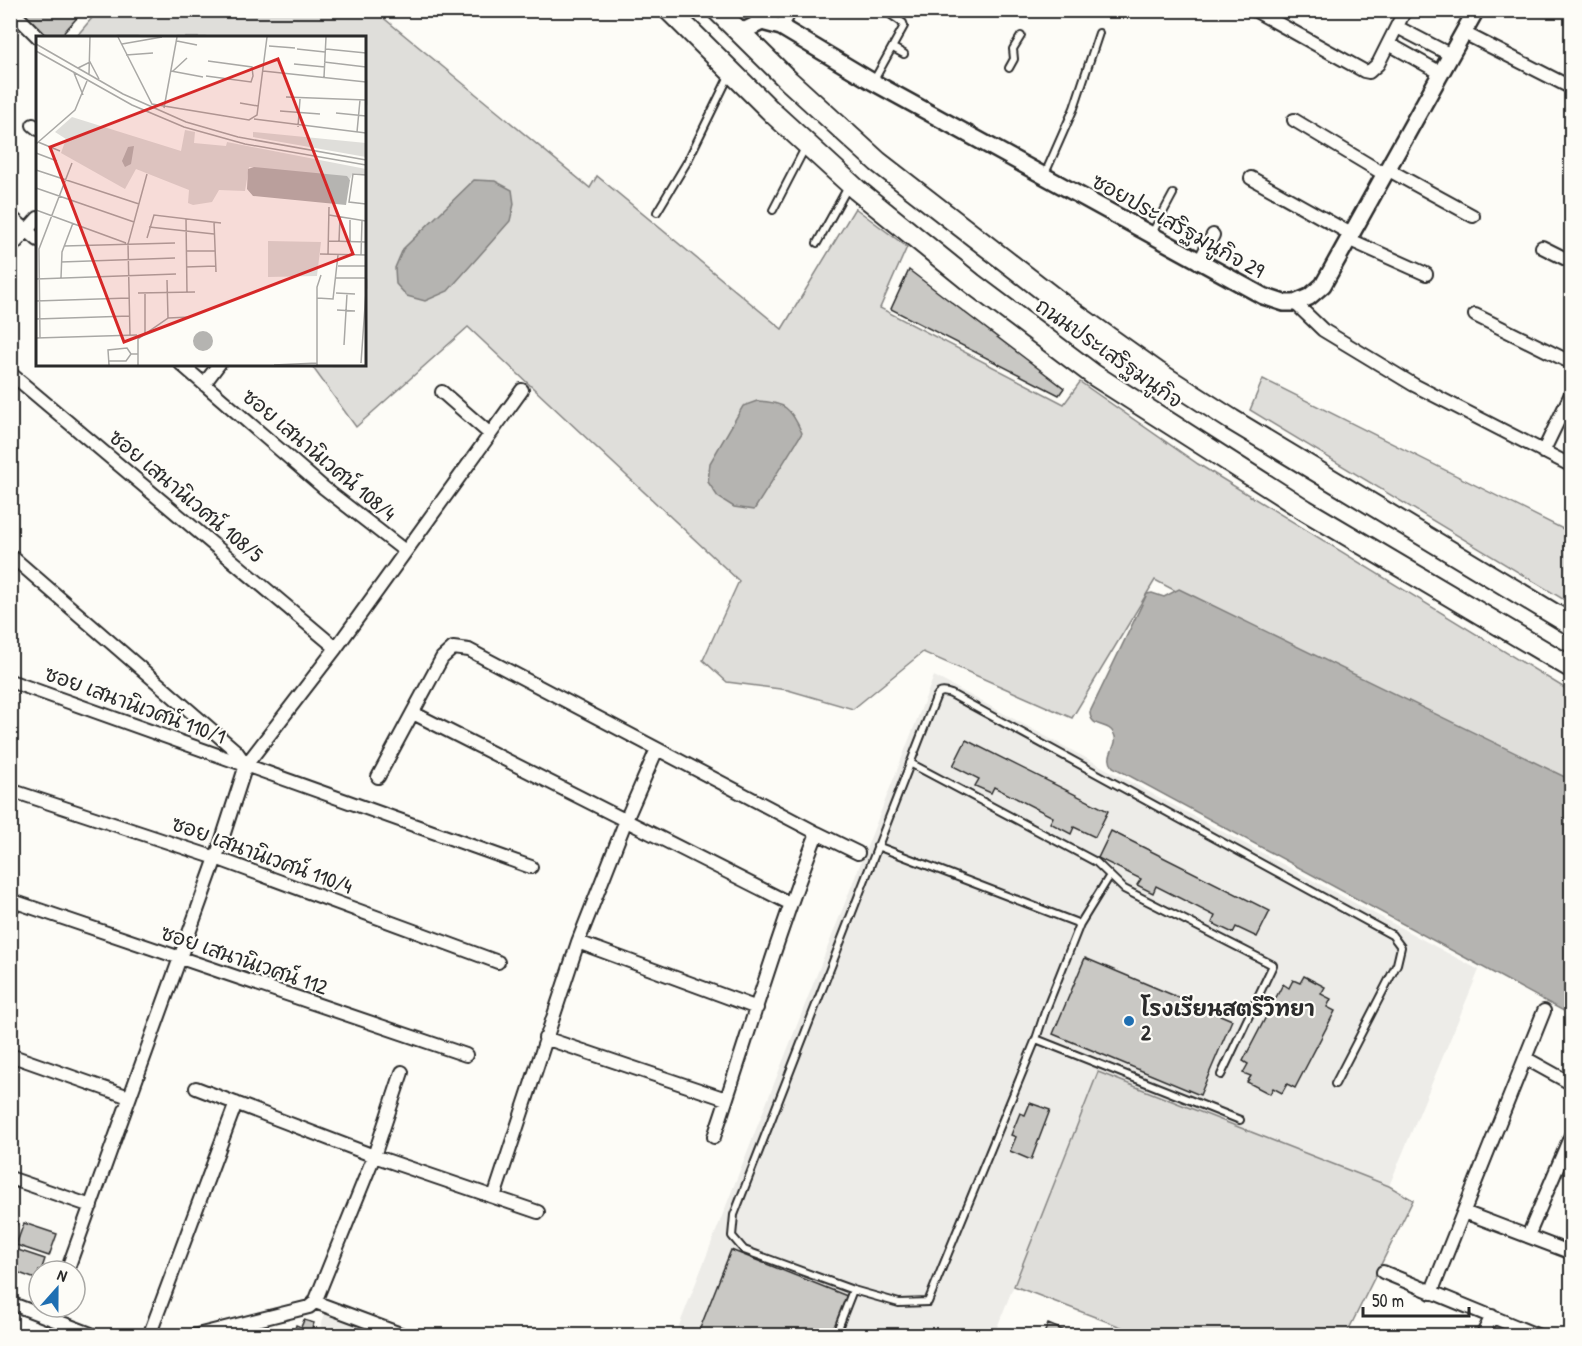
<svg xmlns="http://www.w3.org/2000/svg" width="1582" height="1346" font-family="'Patrick Hand','Playpen Sans Thai',sans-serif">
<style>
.built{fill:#edece8}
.green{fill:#dfdeda;stroke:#858482;stroke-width:1.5}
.water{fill:#b5b4b1;stroke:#7e7d7b;stroke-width:1.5}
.building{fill:#c9c8c4;stroke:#2b2b2b;stroke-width:1.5}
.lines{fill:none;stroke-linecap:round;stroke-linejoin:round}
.service-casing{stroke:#2b2b2b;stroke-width:10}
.minor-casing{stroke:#2b2b2b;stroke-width:16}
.tertiary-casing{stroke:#2b2b2b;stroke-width:20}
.primary-casing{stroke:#2b2b2b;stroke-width:24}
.service{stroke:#fdfcf7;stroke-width:6}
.minor{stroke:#fdfcf7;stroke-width:12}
.tertiary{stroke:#fdfcf7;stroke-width:15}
.primary{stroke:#fdfcf7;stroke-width:20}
.poi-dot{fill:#1f6fb2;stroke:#fdfcf7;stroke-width:2}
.labels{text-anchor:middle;stroke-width:4.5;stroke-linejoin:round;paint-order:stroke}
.street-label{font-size:21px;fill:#2b2b2b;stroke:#fdfcf7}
.poi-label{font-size:21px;font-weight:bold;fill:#2b2b2b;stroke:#fdfcf7;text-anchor:start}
.inset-road{fill:none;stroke:#a9a8a5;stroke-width:1.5}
.view{fill:#d62828;fill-opacity:0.15;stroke:#d62828;stroke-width:3}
.inset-edge{fill:none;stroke:#2b2b2b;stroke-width:3}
</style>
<rect width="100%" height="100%" fill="#fdfcf7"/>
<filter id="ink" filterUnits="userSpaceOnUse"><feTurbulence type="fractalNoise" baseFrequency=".0167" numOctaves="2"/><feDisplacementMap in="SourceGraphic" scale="12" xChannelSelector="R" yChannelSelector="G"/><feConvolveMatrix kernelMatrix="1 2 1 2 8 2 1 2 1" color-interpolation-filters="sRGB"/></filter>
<g filter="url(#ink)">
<path class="built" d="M 934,676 L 1479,970 L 1389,1186 L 1099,1073 L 994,1335 L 675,1336 Z
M 328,1303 L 422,1335 L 318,1336 Z"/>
<path class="green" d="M 98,11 L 375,11 L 590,188 L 597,176 L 782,329 L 855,208 L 907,247 L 880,308 L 1064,404 L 1080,382 L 1198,464 L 1571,692 L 1571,799 L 1155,580 L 1072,718 L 923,652 L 853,709 L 788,690 L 727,682 L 703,660 L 739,581 L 468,327 L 356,427 L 311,365 L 364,364 L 364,38 L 75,38 Z
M 1263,379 L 1571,533 L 1571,604 L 1250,410 Z
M 1098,1072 L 1389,1186 L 1413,1200 L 1346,1335 L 1142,1335 L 1014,1286 Z"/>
<path class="water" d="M 474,180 L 495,181 L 512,190 L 514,204 L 510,221 L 448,291 L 425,301 L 407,296 L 396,284 L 395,268 L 403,249 Z
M 757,401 C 785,402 791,408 802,433 L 754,510 L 734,507 L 718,497 L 708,482 L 710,463 L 743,406 Z
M 1179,589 L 1571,780 L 1571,1015 L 1113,767 C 1103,755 1120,746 1114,734 C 1109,722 1090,729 1090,712 L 1147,594 L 1152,593 L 1164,597 Z"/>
<path class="building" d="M 20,10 L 84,10 L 59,38 L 45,38 L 18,13 Z
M 909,270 L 1064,388 L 1059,395 L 891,309 Z
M 966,740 L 1108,811 L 1095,837 L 1074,827 L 1071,834 L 1050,823 L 1053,817 L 994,787 L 991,793 L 975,786 L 979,779 L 953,766 Z
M 1111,831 L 1270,911 L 1257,937 L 1236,927 L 1233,933 L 1212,923 L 1215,916 L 1156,886 L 1153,893 L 1137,885 L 1141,879 L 1098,858 Z
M 1085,958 L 1232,1020 L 1200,1095 L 1053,1034 Z
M 1304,976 L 1325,987 L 1321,994 L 1331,999 L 1327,1007 L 1335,1011 L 1295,1088 L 1287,1084 L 1282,1093 L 1273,1088 L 1270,1094 L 1247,1082 L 1251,1076 L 1243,1073 L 1248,1064 L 1243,1061 L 1283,984 L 1289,988 L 1293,980 L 1300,983 Z
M 1030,1103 L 1050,1110 L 1031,1160 L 1010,1151 L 1016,1137 L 1011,1135 L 1020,1113 L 1025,1115 Z
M 10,1219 L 18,1221 L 10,1243 Z
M 24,1223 L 57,1234 L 49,1256 L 16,1245 Z
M 18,1250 L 45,1259 L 41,1271 L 39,1271 L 38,1280 L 11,1270 Z
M 731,1250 L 847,1296 L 832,1336 L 697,1336 Z
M 304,1320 L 314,1323 L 309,1336 L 293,1336 L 296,1325 L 301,1327 Z
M 1048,1324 L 1077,1336 L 1043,1336 Z
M 262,1329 L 260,1336 L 240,1336 L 241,1333 Z
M 931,1329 L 945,1336 L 928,1336 Z"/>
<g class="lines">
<g class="service-casing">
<path id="service" d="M 893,48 L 904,54
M 1009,68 L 1014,59 L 1013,49 L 1021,36
M 873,82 L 904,26 L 903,23 L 884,10
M 1044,176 L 1074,108 L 1099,33
M 773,210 L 805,148
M 657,212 L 687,162 L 729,76
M 1151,235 L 1173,194
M 817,243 L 848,187
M 910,763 L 1096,862 L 1124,889 L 1273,965 L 1221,1075
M 877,846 L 1080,924 L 1109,877
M 1036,1039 L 1045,1012 L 1080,924
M 1240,1120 L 1036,1039 L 928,1302 L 899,1303 L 853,1290 L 744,1250 L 732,1236 L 734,1215 L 935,700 C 938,691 943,691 951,694 L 1392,935 L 1401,947 L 1397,964 L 1335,1084
M 835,1336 L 853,1290"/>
</g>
<g class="minor-casing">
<path id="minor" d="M 11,10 L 39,38
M 751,10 L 762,22
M 1254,10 L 1364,71 L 1369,72 L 1378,64 L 1405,10
M 781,27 L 791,10
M 1397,27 L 1451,55
M 1464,33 L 1572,88
M 1389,44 L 1441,73
M 1294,120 L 1384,174
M 33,125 L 38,129
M 1387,169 L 1473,216
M 1251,178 L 1351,234
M 10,216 L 38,240
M 1348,239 L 1426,274
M 1542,247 L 1572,262
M 10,249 L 38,218
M 1199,263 L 1213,235
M 1295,303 L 1323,330 L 1414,385 L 1572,466
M 1475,315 L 1572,363
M 181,364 L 324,488 L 405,551
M 10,373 L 336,648
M 204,384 L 219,364
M 442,392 L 490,434
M 1543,452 L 1572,392
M 10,555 L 221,738 L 236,751 L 246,765
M 10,681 L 531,867
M 413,713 L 789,903
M 378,777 L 442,658 L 453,648 L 469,650 L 817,833 L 858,853
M 10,790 L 216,858 L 498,962
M 10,900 L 466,1055
M 578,942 L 757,1008
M 545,1038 L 726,1099
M 10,1055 L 129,1097
M 1525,1058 L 1572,1084
M 196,1088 L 374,1156 L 538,1212
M 714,1137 C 748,1036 778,933 817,833
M 10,1178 L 91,1206
M 494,1197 L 578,942 L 626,820 L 657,749
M 1464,1212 L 1572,1253
M 1528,1236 L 1572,1133
M 67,1271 L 216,858 L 246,765 L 336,648 L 522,390
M 1383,1272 L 1539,1336
M 1431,1293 L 1544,1011
M 315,1302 L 406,1336
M 10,1303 L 91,1334
M 149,1336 L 236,1103
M 193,1336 L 309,1307 L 315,1302 L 374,1156 L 402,1072
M 1482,1336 L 1492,1316"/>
</g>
<g class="tertiary-casing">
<path id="tertiary" d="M 739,33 L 762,22 L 781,27 L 873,82 L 1263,296 L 1284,303 L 1295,303 L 1309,297 L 1323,285 L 1476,10"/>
</g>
<g class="primary-casing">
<path id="primary" d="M 669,10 L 775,115 L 857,190 L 973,284 L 1094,375 L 1305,510 L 1572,668
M 717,10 L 789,81 L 878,162 L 1064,306 L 1157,372 L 1232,420 L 1572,625"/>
</g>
<use href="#service" class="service"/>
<use href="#minor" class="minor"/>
<use href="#tertiary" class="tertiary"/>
<use href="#primary" class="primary"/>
</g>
</g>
<circle class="poi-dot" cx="1129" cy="1021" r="6"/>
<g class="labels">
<g class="street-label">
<text transform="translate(1178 226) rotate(29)" y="7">ซอยประเสริฐมนูกิจ 29</text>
<text transform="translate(1109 353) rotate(35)" y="7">ถนนประเสริฐมนูกิจ</text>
<text transform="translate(319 455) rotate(40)" y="7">ซอย เสนานิเวศน์ 108/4</text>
<text transform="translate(186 496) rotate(40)" y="7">ซอย เสนานิเวศน์ 108/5</text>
<text transform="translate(135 705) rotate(20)" y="7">ซอย เสนานิเวศน์ 110/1</text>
<text transform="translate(262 855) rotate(20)" y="7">ซอย เสนานิเวศน์ 110/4</text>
<text transform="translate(244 960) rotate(19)" y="7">ซอย เสนานิเวศน์ 112</text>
</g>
<g class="poi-label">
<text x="1141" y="1016">โรงเรียนสตรีวิทยา<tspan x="1141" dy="24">2</tspan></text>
</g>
</g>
<g transform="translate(36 36)">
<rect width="330" height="330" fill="#fdfcf7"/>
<path d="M 36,81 L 145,115 L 149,94 L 159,96 L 158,107 L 190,110 L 191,106 L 330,133 L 330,139 L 317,137 L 314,143 L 213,131 L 209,155 L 183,154 L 176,166 L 157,169 L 152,167 L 153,154 L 100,133 L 89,153 L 25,117 L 30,103 L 19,96 ZM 217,96 L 330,107 L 330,121 L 217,101 ZM 232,205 L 285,206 L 281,240 L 232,241 Z" fill="#dfdeda"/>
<path d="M 98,110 L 95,128 L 89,131 L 86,125 L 92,111 ZM 218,131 L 311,140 L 314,144 L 310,169 L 217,160 L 211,153 L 212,133 ZM157 305a10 10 0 1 1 20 0a10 10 0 1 1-20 0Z" fill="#b5b4b1"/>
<path class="inset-road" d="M 82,1 L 116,68 L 213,84 L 221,79 L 231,1M 141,5 L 161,9M 0,8 L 87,58 L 150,86 L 202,101 L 330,124M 86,8 L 126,1M 233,10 L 259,12M 261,13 L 289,16M 290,13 L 330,17M 0,15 L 96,69 L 148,91 L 209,108 L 330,129M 90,19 L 117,17M 288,26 L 330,31M 258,28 L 289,31M 42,32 L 54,26 L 63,43M 135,35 L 167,41M 137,35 L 151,22M 227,35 L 330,46M 38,37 L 47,59M 53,38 L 54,1M 170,40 L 215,46 L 217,40 L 216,31 L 172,25M 288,41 L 290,1M 250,61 L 330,64M 204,67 L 222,70M 128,72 L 141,1M 244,75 L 284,78M 300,77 L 330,80M 218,83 L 330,97M 262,91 L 264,63M 321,96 L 324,64M 2,106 L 24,115M 0,108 L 39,74 L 51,45M 0,117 L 21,125M 0,134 L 103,168M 330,139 L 317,138 L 313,166 L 330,168M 0,152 L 98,186M 0,174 L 90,207M 293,179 L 330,185M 150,183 L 151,257M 178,186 L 180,236M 113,191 L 178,198M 111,202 L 118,179 L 185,187M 293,205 L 330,206M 303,205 L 304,181M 314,205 L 314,182M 28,210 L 139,207M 150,215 L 179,215M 284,218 L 330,219M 292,219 L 293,171M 325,219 L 326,185M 25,226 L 139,222M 302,230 L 330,230M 150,231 L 180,230M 25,242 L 26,216 L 37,187M 300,242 L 330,242M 0,243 L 140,238M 102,257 L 159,256M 300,257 L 319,258M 109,258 L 109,298M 281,262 L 297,263 L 302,219M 0,265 L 93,262M 301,274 L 319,275M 132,282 L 154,281M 0,283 L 94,280M 94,299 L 92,208 L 111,138M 0,302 L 101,299M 4,302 L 3,213 L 36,127M 308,309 L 311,258M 72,325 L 90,325 L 95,318M 325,327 L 330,256M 73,329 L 72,314 L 91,312 L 95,318 L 102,318M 102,329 L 102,303 L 132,282 L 131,244M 238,329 L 281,327M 281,329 L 281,251 L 285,239"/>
<path class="view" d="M 242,23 L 317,218 L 88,306 L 14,111 Z"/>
<rect width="330" height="330" class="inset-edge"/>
</g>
<rect width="1582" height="1346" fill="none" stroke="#fdfcf7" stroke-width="36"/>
<rect x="18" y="18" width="1546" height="1310" fill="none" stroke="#2b2b2b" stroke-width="2" filter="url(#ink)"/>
<g transform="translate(57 1289) rotate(21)"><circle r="28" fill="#fdfcf7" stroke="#a9a8a5" stroke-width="1.5"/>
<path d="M0-4.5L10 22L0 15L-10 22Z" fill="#1f6fb2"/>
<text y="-9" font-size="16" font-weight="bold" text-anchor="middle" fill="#2b2b2b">N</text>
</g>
<path d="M1363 1307v9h106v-9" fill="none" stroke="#2b2b2b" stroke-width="3"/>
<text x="1372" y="1307" font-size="18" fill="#2b2b2b" stroke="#fdfcf7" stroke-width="4.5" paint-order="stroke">50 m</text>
</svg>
